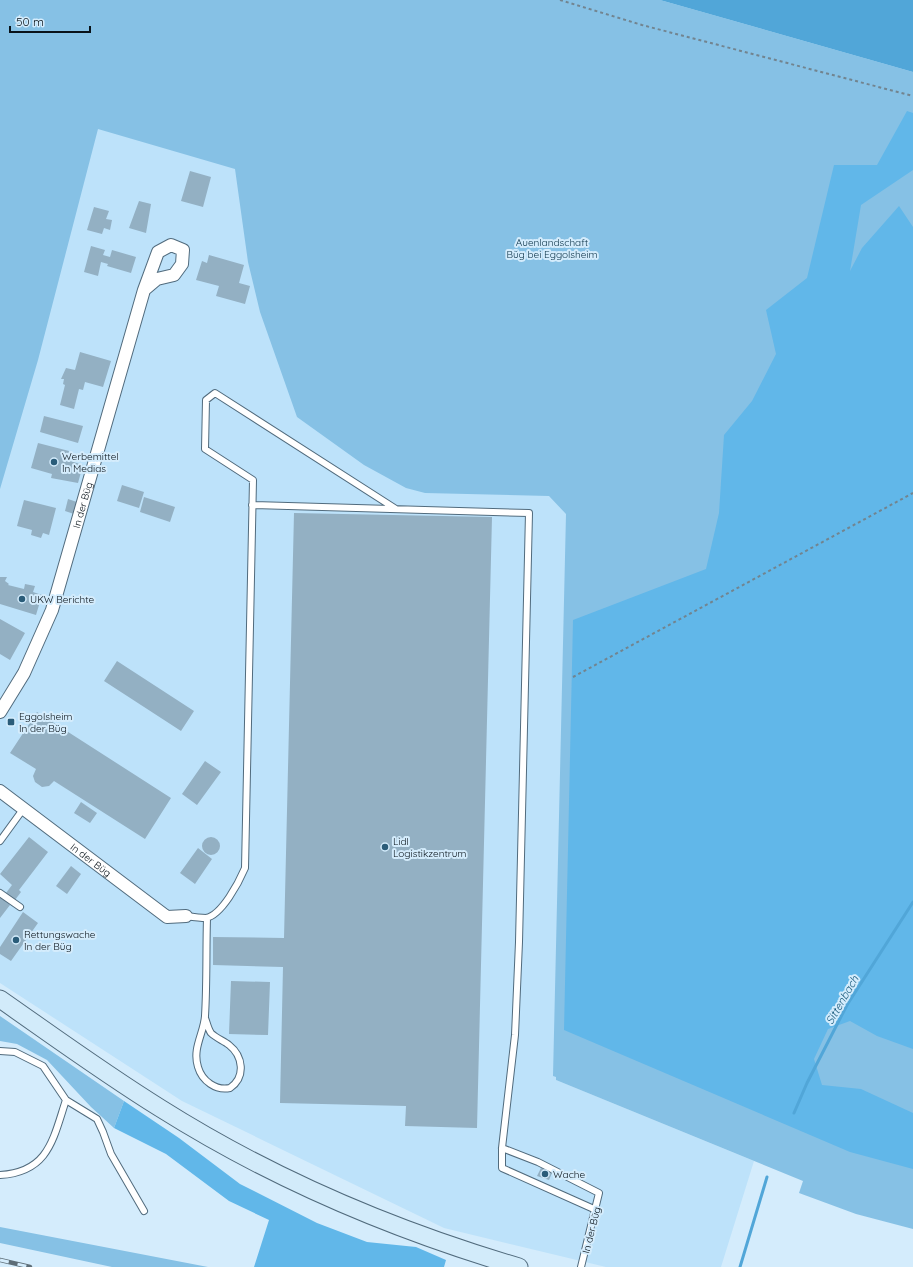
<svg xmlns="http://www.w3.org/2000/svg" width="913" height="1267" font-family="Quicksand,sans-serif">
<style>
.built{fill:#bde2fa}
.green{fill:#86c1e5}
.forest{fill:#61b7e9}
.water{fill:#51a6d8}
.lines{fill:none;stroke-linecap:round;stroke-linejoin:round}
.stream{stroke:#51a6d8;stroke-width:3}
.building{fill:#93b0c3}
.service-casing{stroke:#516b7d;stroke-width:8}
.minor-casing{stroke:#516b7d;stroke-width:14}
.secondary-casing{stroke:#516b7d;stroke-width:19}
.path{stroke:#72848f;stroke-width:2;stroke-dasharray:3 3;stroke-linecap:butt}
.service{stroke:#fff;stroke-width:6}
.minor{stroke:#fff;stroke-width:12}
.secondary{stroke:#d2ebfa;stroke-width:17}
.rail-casing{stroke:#5d6d77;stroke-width:4.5}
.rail{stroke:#d4ecfc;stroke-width:3;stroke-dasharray:9;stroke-linecap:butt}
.poi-dot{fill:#2a5c79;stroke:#d4ecfc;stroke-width:1.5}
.labels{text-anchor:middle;stroke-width:4;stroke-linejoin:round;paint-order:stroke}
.park-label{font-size:10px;fill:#0a3146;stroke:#d4ecfc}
.poi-label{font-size:10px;fill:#09131a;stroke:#d4ecfc;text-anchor:start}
.street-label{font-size:10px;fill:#09131a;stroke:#d4ecfc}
.water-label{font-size:11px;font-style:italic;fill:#18597b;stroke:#d4ecfc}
</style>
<rect width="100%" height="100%" fill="#d4ecfc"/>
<path class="built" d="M 93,124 L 240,166 L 569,507 L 556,1080 L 754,1161 L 721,1267 L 606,1267 L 444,1228 L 182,1101 L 0,983 L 0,457 Z"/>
<path class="green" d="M 0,0 L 660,0 L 913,72 L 913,1229 L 856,1214 L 799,1193 L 803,1181 L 556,1080 L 556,1077 L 553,1076 L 566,514 L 549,496 L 425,493 L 406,488 L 364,465 L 297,417 L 260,312 L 248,262 L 235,169 L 98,129 L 38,360 L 0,489 Z
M 0,1016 L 124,1101 L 114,1128 L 91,1107 L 47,1060 L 17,1044 L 0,1041 Z
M 0,1227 L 208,1267 L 112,1267 L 0,1243 Z"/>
<path class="forest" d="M 907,111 L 913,113 L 913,170 L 861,205 L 850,271 L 862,248 L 899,206 L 913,227 L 913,1049 L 877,1036 L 850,1021 L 828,1029 L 814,1059 L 822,1085 L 861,1089 L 913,1113 L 913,1169 L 850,1152 L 564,1030 L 573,620 L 706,569 L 719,513 L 724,435 L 752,401 L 776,354 L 766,310 L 807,278 L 834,165 L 877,165 Z
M 124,1101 L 179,1138 L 240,1184 L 317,1223 L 367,1242 L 416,1247 L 446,1260 L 444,1267 L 254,1267 L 269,1220 L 229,1201 L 166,1154 L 114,1128 Z"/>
<path class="water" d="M 660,0 L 913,0 L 913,72 Z"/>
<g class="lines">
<path class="stream" d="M 794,1113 L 807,1083 L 847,1005 L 913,902
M 740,1267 L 767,1177"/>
</g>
<path class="building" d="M 190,171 L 211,177 L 203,207 L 181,201 Z
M 139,201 L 151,204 L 146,233 L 129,228 Z
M 94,207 L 109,211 L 106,219 L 112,220 L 110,230 L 104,228 L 102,234 L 87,230 Z
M 91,246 L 105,250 L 103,255 L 110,257 L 112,250 L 136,257 L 131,273 L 107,266 L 108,264 L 101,262 L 98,276 L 84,272 Z
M 209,255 L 244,265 L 239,283 L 250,286 L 245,304 L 216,296 L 219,286 L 196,280 L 202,261 L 207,263 Z
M 80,352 L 111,361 L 103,387 L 85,382 L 83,390 L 79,389 L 74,409 L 60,405 L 65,385 L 63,384 L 64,379 L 61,379 L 66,368 L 75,370 Z
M 44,416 L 83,426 L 78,443 L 40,432 Z
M 38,443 L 69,451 L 67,460 L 83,465 L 78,483 L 51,478 L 52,474 L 31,468 Z
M 122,485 L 144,492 L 139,508 L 117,501 Z
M 144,497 L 175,507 L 170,522 L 140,512 Z
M 68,499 L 77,502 L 74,514 L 65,511 Z
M 24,500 L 56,508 L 49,535 L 43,533 L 41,538 L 31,535 L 32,530 L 17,526 Z
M 294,513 L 492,517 L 477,1128 L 405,1126 L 406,1106 L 280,1103 L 283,967 L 213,965 L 213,937 L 284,938 Z
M 0,577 L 7,577 L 5,581 L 9,584 L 8,585 L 24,589 L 25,584 L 35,586 L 33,592 L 42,595 L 36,615 L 0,604 Z
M 0,619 L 25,633 L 10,660 L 0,654 Z
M 117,661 L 194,711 L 181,731 L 104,681 Z
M 37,712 L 171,798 L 145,839 L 54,781 L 49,786 L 42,787 L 35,782 L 33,776 L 36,769 L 10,753 Z
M 205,761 L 221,772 L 197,805 L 182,794 Z
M 81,802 L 97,813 L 90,823 L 74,813 Z
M 29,837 L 48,852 L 19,890 L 21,892 L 15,900 L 6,893 L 12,885 L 0,874 Z
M202 846a9 9 0 1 1 18 0a9 9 0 1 1-18 0Z
M 198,848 L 212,859 L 195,884 L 180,873 Z
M 71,866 L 81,874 L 67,894 L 56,886 Z
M 0,897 L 10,905 L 0,918 Z
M 23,912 L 38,923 L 11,961 L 0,954 L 0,947 Z
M 231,981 L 270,982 L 268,1035 L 229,1034 Z
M 541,1168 L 552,1173 L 549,1180 L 537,1176 Z"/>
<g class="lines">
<g class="service-casing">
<path id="service" d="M 252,505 L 529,513 L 519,942 L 515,1035 L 502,1148 L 502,1168 L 596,1210
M 0,841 L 24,808
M 0,893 L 20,907
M 186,916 C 193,917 200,918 206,918 C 222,915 239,882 245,868 L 253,480 L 205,449 L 206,400 L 215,393 L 396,509
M 205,1018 C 207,1023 208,1029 211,1033 C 216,1038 224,1041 229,1045 C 243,1056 246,1077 230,1088 C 216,1091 202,1081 198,1067 C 192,1048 204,1033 205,1016 C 207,983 206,950 207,918
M 0,1051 L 15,1052 L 43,1066 L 66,1100 L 97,1119 L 103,1132 L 111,1154 L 144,1211
M 502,1148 L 538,1162 L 599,1193 L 581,1267
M 0,1175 C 49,1172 53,1139 66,1100"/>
</g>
<g class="minor-casing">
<g id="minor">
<path id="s1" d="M 0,712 L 24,673 L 52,610 L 144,290 L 158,252 L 171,245 L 183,250 L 182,264 L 174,275 L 157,279 L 144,290"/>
<path id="s2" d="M 0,791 L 167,917 L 186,916"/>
</g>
</g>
<g class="secondary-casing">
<path id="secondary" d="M 0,999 C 53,1036 105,1074 160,1108 C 271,1178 393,1230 519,1267"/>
</g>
<path class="path" d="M 560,0 L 642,25 L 913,96
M 573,677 L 913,493"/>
<use href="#service" class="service"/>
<use href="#minor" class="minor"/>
<use href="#secondary" class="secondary"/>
<g class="rail-casing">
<path id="rail" d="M 0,1260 L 30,1267"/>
</g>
<use href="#rail" class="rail"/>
</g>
<g class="poi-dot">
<circle cx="54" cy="462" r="4"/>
<circle cx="22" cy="599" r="4"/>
<rect x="7" y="718" width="8" height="8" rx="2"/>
<circle cx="385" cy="847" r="4"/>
<circle cx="16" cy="940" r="4"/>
<circle cx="545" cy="1174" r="4"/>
</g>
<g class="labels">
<g class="park-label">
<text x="552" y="246">Auenlandschaft<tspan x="552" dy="12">Büg bei Eggolsheim</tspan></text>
</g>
<g class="poi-label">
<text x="62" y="460">Werbemittel<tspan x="62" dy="12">In Medias</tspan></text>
<text x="30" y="603">UKW Berichte</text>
<text x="19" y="720">Eggolsheim<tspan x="19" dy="12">In der Büg</tspan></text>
<text x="393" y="845">Lidl<tspan x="393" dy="12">Logistikzentrum</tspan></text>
<text x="24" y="938">Rettungswache<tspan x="24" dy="12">In der Büg</tspan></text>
<text x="553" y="1178">Wache</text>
</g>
<g class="street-label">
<text dy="4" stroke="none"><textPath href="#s1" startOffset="224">In der Büg</textPath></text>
<text dy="4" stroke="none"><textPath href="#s2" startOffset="114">In der Büg</textPath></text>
<text transform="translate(591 1230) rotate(-76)" y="4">In der Büg</text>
</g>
<g class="water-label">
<text transform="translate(842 1000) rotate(-60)" y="4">Sittenbach</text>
</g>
</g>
<path d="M10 26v6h80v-6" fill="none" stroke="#09131a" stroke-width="2"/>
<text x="16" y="26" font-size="12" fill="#09131a" stroke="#d4ecfc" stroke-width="3" paint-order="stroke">50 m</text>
</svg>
